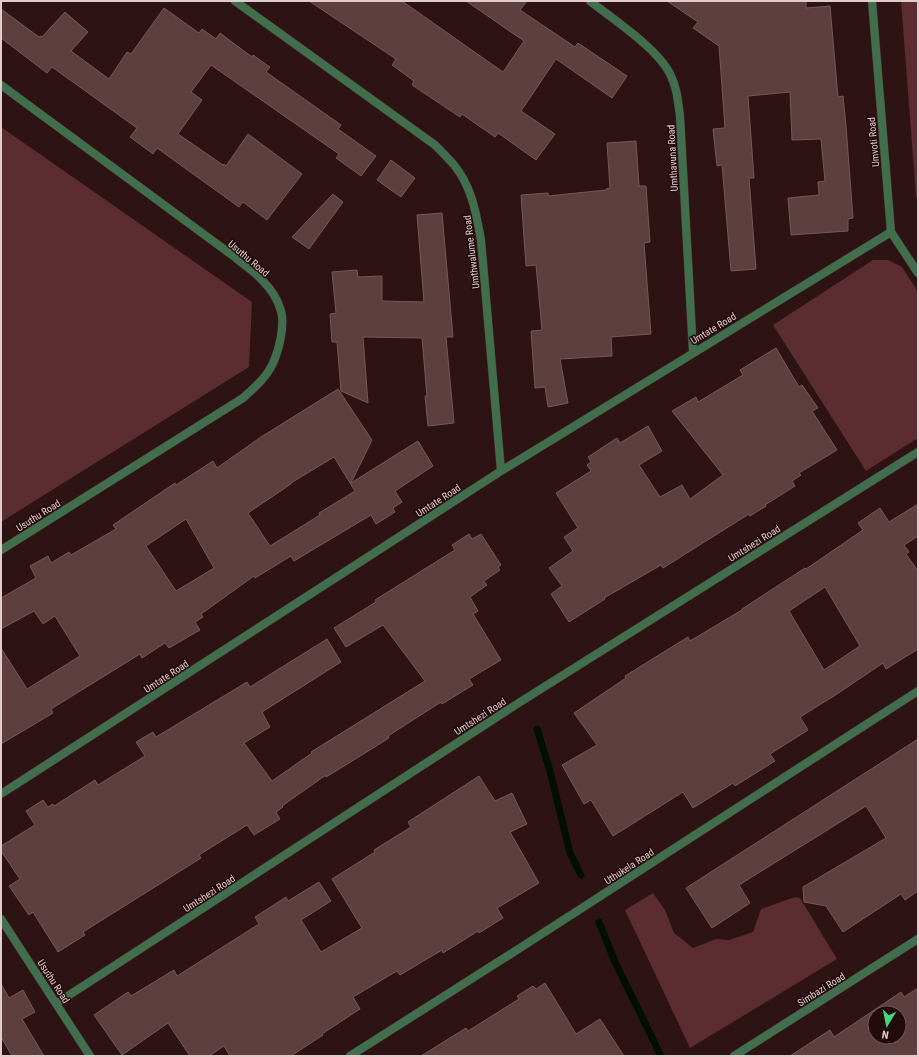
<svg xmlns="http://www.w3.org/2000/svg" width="919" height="1057" font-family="'Roboto Condensed',sans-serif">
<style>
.green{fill:#5b2d30}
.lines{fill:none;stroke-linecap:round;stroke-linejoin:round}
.stream{stroke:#000e03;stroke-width:7}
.building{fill:#5e3f40;stroke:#785757;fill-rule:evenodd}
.minor-casing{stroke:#472d2e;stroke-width:9}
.minor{stroke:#416f4d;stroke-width:8}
.labels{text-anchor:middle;stroke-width:3;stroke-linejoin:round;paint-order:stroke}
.street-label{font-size:10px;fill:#e0cdcd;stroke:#230a0c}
</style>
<rect width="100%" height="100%" fill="#2e1314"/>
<path class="green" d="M 901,1 L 918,1 L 918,201 L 916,196 Z
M 1,127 L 252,302 L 249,367 L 1,522 Z
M 873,260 L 888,260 L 902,267 L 918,292 L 918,438 L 866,471 L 773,325 Z
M 653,893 L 665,910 L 674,933 L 693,948 L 716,939 L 729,940 L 753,932 L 761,909 L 795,897 L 800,898 L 837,959 L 690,1048 L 625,910 Z"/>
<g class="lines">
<path class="stream" d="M 537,729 L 550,771 L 570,853 L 581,875
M 599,922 L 615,962 L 661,1056"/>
</g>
<path class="building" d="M 309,1 L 402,1 L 503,72 L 524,41 L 466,1 L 527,1 L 520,10 L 575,47 L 578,43 L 627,76 L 612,98 L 556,59 L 521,111 L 555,134 L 536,160 L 498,133 L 495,137 L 462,114 L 460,117 L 412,85 L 414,81 L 392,65 L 396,59 Z
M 667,1 L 806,1 L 806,8 L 830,6 L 838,97 L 843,96 L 846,126 L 853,218 L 848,219 L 848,231 L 791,235 L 788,198 L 819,195 L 818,182 L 825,181 L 821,139 L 792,140 L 790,92 L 748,96 L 754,178 L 749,178 L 756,269 L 731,271 L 722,165 L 717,166 L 713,129 L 725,128 L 719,46 L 693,28 L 698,22 Z
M 164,8 L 199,33 L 202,29 L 216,39 L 220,33 L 252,57 L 253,55 L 270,67 L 266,72 L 341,125 L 338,129 L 376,156 L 361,176 L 336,158 L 339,154 L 211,65 L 191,92 L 202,100 L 178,134 L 223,165 L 224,164 L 226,166 L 248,134 L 302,174 L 267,220 L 243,202 L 239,207 L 157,148 L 153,154 L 130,137 L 137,128 L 52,67 L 47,73 L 1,38 L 1,9 L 39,37 L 41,36 L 42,37 L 65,12 L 88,32 L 71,51 L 109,79 L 127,52 L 131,54 Z
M 636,141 L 639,186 L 646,186 L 650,242 L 644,243 L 651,334 L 611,337 L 612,356 L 560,359 L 568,403 L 548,407 L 545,387 L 535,388 L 531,331 L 542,330 L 536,265 L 526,266 L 521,195 L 548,193 L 548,196 L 606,190 L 606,189 L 610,188 L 607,143 Z
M 391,160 L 415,178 L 401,197 L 377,180 Z
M 333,194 L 343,202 L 309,249 L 292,237 Z
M 442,213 L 453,337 L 446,337 L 454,423 L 428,426 L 425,396 L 427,396 L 422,338 L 363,337 L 368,403 L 341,391 L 337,342 L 332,342 L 330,314 L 336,313 L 332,272 L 357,270 L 358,277 L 382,276 L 382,301 L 424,302 L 417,215 Z
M 776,348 L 799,387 L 802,385 L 818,408 L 812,411 L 837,450 L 799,473 L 801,475 L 792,481 L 795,486 L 765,505 L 766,506 L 750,516 L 749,514 L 663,568 L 661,565 L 604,598 L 605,599 L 569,622 L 551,594 L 562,586 L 549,568 L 573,551 L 564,537 L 578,528 L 556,493 L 591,471 L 587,465 L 591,462 L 588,457 L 617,438 L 620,443 L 648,426 L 662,451 L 639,465 L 660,497 L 682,485 L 690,499 L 723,475 L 672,411 L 696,397 L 698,402 L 743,375 L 740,370 Z
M 338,389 L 372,440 L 351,483 L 418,441 L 433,466 L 395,491 L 402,502 L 393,508 L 395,512 L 376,524 L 371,515 L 294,561 L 291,556 L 255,578 L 254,576 L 201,614 L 203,617 L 195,622 L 200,630 L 169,648 L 165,643 L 142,658 L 140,654 L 51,709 L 53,713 L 1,744 L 1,648 L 27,689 L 80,656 L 55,616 L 43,624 L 34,611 L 1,629 L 1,598 L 36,578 L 30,566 L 48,556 L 51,563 L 69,552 L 71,555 L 116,529 L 113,525 L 175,483 L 176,485 L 213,461 L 217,468 L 261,437 ZM 334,457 L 355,491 L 319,513 L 320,515 L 270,546 L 248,513 L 291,484 L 291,483 ZM 186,519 L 214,568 L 176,591 L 146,546 Z
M 918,504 L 918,536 L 904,545 L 909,552 L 906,554 L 918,571 L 918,649 L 886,669 L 883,663 L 834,696 L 800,717 L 808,730 L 770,754 L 775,761 L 735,786 L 733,783 L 693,808 L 683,792 L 613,836 L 591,800 L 584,804 L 562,765 L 597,745 L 574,713 L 626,678 L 625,676 L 688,637 L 690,641 L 742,610 L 742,609 L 805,568 L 806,569 L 863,530 L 858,523 L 880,508 L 889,522 ZM 825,587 L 860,646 L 824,670 L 789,611 Z
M 469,534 L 472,539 L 481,534 L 501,565 L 498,567 L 500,570 L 484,581 L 487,585 L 470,597 L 478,611 L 473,614 L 501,660 L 469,679 L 473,685 L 442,704 L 441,702 L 388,736 L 389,738 L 349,763 L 326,777 L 326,775 L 282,806 L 283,807 L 276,812 L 280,819 L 254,835 L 247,825 L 199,855 L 201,858 L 83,932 L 85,935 L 58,952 L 33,912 L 29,915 L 9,886 L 20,879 L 1,851 L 1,846 L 35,825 L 26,811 L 43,800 L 48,807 L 53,804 L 54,806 L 95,780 L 98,785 L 145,756 L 136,742 L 153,732 L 156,737 L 247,682 L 250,687 L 327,639 L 341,662 L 262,712 L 270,727 L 244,743 L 272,781 L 312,753 L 311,752 L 425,681 L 383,625 L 346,647 L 334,628 L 376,602 L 375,600 L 455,550 L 452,545 Z
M 918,739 L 918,891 L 905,900 L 901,894 L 843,932 L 826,906 L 804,902 L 803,887 L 886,838 L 866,806 L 739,885 L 750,903 L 712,928 L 686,888 Z
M 479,776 L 495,801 L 512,793 L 527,824 L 510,832 L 539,883 L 497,908 L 503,918 L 479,933 L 478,931 L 443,953 L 442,950 L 400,975 L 397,971 L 353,997 L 360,1009 L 322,1034 L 323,1035 L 291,1056 L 230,1056 L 224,1046 L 209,1056 L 190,1056 L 168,1023 L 122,1055 L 94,1015 L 128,992 L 131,996 L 174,970 L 177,976 L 259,924 L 255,917 L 286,897 L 288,901 L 319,882 L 331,901 L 301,920 L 321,952 L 362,928 L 332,879 L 375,852 L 374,850 L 411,827 L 408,822 Z
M 545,983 L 576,1034 L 600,1019 L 624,1056 L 421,1056 L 466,1028 L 468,1031 L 519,999 L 517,996 L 533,986 L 536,989 Z
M 1,984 L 9,998 L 23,990 L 35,1012 L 22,1019 L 44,1056 L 12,1056 L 1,1037 Z
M 918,988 L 918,1056 L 790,1056 L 830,1030 L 834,1037 L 901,992 L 904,997 ZM 875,1013 L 899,1013 L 899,1037 L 875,1037 Z"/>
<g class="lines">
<g class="minor-casing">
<path id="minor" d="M 235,1 L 435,145 C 441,151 448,158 454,165 C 472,187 476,213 481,240 L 501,471
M 590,1 C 613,19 658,49 670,74 C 677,87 678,102 680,116 L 693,352
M 872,1 L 891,232 L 918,273
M 1,85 L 236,258 C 244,265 255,272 262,280 C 270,288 278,300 281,311 C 285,325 279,350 273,363 C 267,377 254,388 243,398 L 1,550
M 1,794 L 501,471 L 891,232
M 1,919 L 90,1056
M 57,1003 L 517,704 L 918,452
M 350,1056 L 509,955 L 918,691
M 734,1056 L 918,939"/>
</g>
<use href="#minor" class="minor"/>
</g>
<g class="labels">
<g class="street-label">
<text transform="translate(873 142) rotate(-95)" y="4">Umvoti Road</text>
<text transform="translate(672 158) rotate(-93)" y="4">Umthavuna Road</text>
<text transform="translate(471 252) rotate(-97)" y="4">Umthwalume Road</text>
<text transform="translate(249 258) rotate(40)" y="4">Usuthu Road</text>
<text transform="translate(713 328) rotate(-31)" y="4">Umtate Road</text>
<text transform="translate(438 500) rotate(-33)" y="4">Umtate Road</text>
<text transform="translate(38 515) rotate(-32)" y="4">Usuthu Road</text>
<text transform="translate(754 543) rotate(-32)" y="4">Umtshezi Road</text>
<text transform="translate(166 676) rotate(-33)" y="4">Umtate Road</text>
<text transform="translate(480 716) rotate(-33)" y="4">Umtshezi Road</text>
<text transform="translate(629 866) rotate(-33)" y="4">Uthukela Road</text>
<text transform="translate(209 893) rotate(-33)" y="4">Umtshezi Road</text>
<text transform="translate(54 981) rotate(57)" y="4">Usuthu Road</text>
<text transform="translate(821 989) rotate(-32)" y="4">Simbazi Road</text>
</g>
</g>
<rect width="919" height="1057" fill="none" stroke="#e0cdcd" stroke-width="4"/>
<g transform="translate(887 1025) rotate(190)"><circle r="19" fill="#230a0c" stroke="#6f5859"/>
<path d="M0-3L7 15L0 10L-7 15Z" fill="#45d77a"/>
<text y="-6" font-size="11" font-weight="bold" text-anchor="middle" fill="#e0cdcd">N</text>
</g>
</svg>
